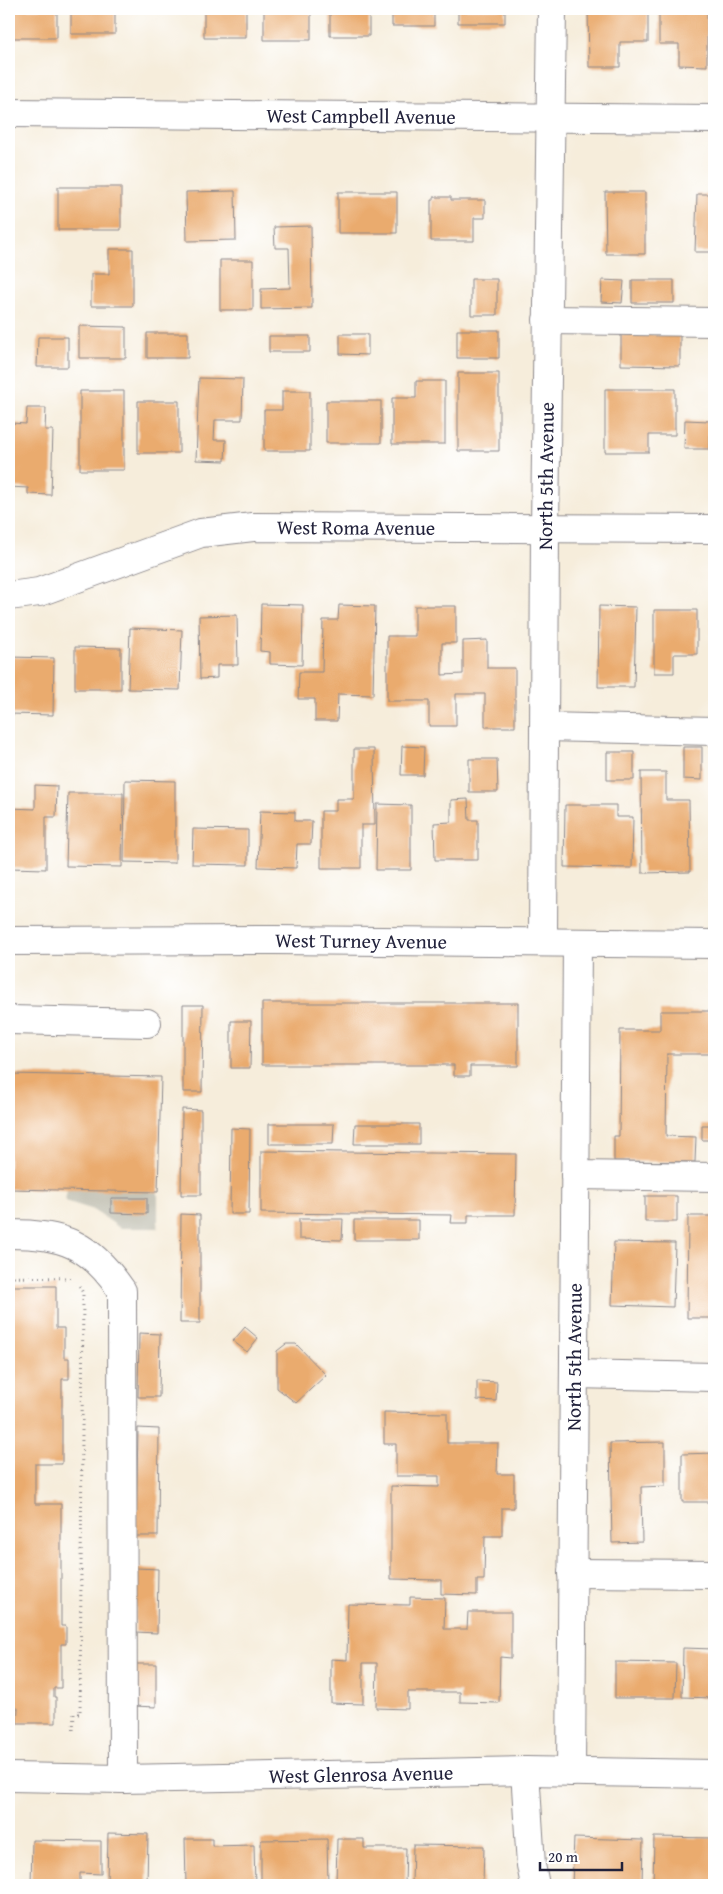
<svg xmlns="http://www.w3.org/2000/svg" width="723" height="1894" font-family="'Gentium Book Plus',serif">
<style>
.industrial{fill:#c6c5b8}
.building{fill:#eaab6e}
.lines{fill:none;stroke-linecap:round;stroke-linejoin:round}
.minor-casing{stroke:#8c888b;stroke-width:30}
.path{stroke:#8c888b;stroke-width:3;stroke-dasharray:1 4;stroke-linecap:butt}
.minor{stroke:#fff;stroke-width:28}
.labels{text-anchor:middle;stroke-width:4;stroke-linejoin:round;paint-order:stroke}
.street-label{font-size:20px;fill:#22223b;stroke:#fff}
</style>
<rect width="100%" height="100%" fill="#fff"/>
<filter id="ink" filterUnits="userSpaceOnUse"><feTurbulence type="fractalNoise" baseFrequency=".02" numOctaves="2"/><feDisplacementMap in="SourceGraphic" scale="10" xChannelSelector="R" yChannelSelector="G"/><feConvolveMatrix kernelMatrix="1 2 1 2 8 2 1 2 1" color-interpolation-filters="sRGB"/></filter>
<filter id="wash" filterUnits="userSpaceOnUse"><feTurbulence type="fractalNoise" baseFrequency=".0096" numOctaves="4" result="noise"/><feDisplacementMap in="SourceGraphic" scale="20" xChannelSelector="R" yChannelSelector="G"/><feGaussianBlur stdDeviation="1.12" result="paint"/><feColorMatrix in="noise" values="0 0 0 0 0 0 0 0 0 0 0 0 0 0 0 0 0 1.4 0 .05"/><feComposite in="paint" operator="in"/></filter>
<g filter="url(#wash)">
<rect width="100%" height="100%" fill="#f6eddb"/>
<path class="industrial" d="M 67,1190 L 158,1192 L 158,1228 L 120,1228 L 94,1210 L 65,1201 Z"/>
<g id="blocks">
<path class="building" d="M 9,9 L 57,9 L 57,38 L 9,38 Z
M 71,9 L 115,9 L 115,34 L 71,34 Z
M 204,9 L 246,9 L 246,38 L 204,38 Z
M 264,9 L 311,9 L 311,40 L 264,40 Z
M 330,9 L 369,9 L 369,36 L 330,36 Z
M 392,9 L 434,9 L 434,26 L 392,26 Z
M 458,9 L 505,9 L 505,23 L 458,23 Z
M 588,9 L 648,9 L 648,42 L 620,42 L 620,67 L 589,67 Z
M 659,9 L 707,9 L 707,66 L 679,65 L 679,44 L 659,44 Z
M 58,187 L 121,187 L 121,230 L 58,230 Z
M 235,191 L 236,240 L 187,241 L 186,192 Z
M 338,192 L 397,192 L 397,233 L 338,233 Z
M 605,192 L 645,192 L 645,254 L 606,254 Z
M 697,194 L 714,194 L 714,252 L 695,252 Z
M 434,197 L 451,197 L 451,200 L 485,200 L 485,218 L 474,218 L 474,241 L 431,241 L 431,200 L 434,200 Z
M 311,226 L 312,308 L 261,309 L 261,289 L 290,288 L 289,248 L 275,248 L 274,227 Z
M 109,249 L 133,249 L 133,306 L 91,306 L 91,274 L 109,274 Z
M 220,260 L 253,260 L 253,310 L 220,310 Z
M 471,279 L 497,279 L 497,315 L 471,315 Z
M 602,280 L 624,281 L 622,303 L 601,302 Z
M 632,280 L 674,280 L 674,303 L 632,303 Z
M 79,326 L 126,327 L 126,358 L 79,358 Z
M 457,330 L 499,330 L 499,358 L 457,358 Z
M 147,333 L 188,333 L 188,358 L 147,358 Z
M 340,334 L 368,334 L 368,355 L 340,354 Z
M 621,334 L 680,335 L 680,366 L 621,365 Z
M 269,336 L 310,336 L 310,352 L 269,352 Z
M 38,337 L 68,337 L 68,367 L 37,367 Z
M 458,373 L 499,373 L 499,451 L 458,451 Z
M 199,378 L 243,379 L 242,420 L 215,420 L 214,440 L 226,440 L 225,461 L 196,460 Z
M 416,381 L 445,381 L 445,444 L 392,444 L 392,398 L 416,398 Z
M 605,389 L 675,389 L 675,435 L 649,435 L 649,452 L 605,452 Z
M 80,391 L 124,391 L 124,470 L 80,470 Z
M 282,391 L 310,391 L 310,451 L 264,451 L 264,410 L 282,410 Z
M 138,401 L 179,401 L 179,453 L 138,453 Z
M 326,401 L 381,401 L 381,443 L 326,443 Z
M 27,408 L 46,408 L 45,430 L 53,430 L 51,495 L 28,494 L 28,488 L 9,487 L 11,423 L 26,424 Z
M 685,420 L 710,421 L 710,449 L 684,449 Z
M 261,604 L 303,605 L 302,665 L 270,664 L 270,652 L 260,651 Z
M 339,605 L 375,606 L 373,695 L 338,694 L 337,721 L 315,721 L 315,699 L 298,699 L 299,672 L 322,672 L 323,620 L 338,620 Z
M 711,605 L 714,605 L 714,650 L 712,650 Z
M 415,606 L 456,606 L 456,643 L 442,643 L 442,675 L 463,674 L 463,641 L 487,640 L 487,668 L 515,668 L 515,727 L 485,727 L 485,694 L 456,694 L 456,726 L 429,726 L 429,701 L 387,701 L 387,636 L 415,636 Z
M 599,606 L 636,607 L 634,687 L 598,687 Z
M 654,610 L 697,610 L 697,654 L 674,654 L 674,673 L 654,673 Z
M 237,615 L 238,665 L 217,665 L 217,678 L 200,679 L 199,616 Z
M 130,628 L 182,630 L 180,690 L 128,689 Z
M 75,647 L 121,648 L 121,689 L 75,689 Z
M 9,657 L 54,658 L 53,715 L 9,714 Z
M 402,746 L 424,747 L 423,775 L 401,775 Z
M 683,747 L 702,747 L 702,780 L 683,779 Z
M 354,749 L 374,749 L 375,825 L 361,825 L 361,868 L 321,868 L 321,811 L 336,811 L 336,799 L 354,799 Z
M 607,752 L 634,752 L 634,780 L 607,780 Z
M 469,759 L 497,759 L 498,792 L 469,792 Z
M 641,772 L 666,772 L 666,800 L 689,800 L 690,872 L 642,873 Z
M 125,780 L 175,781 L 175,863 L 124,862 Z
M 35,785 L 57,786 L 56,817 L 46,817 L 46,869 L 9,868 L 9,808 L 35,809 Z
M 68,793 L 123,793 L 122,867 L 66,866 Z
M 468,799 L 469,820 L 478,820 L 478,860 L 435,860 L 434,823 L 451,822 L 451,800 Z
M 377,804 L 411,805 L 411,870 L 376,870 Z
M 565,805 L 616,805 L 616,817 L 633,817 L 632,868 L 564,867 Z
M 260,811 L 295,812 L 295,821 L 312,821 L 311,844 L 297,844 L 296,868 L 258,867 Z
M 710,825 L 714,825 L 714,865 L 709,865 Z
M 193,829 L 248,830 L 248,865 L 192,864 Z
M 262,1003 L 518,1003 L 518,1066 L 470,1066 L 470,1076 L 454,1076 L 454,1065 L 262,1065 Z
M 183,1005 L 203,1005 L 202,1092 L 183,1092 Z
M 660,1011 L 714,1011 L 714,1054 L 667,1054 L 666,1136 L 696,1137 L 695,1162 L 614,1161 L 614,1136 L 619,1136 L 620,1030 L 660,1030 Z
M 231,1021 L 251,1021 L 250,1068 L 231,1068 Z
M 9,1074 L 161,1077 L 158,1192 L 9,1189 Z
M 182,1109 L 201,1110 L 201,1195 L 181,1195 Z
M 269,1124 L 334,1124 L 333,1144 L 269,1144 Z
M 355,1124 L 419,1124 L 419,1144 L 354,1144 Z
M 702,1125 L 714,1125 L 714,1140 L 702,1140 Z
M 231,1128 L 250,1129 L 249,1214 L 230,1214 Z
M 261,1151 L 516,1154 L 515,1215 L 468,1215 L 468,1223 L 451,1223 L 452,1215 L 261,1213 Z
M 645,1196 L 677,1196 L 677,1222 L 645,1222 Z
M 111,1198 L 147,1198 L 147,1214 L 111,1213 Z
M 181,1214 L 200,1215 L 200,1323 L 180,1323 Z
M 688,1216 L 714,1216 L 714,1318 L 687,1318 Z
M 299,1219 L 343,1219 L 342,1240 L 299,1239 Z
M 354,1220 L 419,1220 L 419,1240 L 354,1240 Z
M 614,1242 L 675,1243 L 673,1307 L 612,1305 Z
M 9,1286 L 56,1286 L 56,1328 L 64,1328 L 64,1358 L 69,1358 L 69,1379 L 62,1379 L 62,1464 L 35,1464 L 35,1504 L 61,1504 L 61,1626 L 66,1626 L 66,1644 L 61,1644 L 61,1688 L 54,1688 L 54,1697 L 56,1697 L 56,1723 L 17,1723 L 18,1708 L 9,1708 Z
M 245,1327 L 258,1338 L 247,1352 L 233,1341 Z
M 139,1333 L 160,1334 L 159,1397 L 138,1397 Z
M 286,1344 L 296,1344 L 326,1375 L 296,1403 L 277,1388 L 277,1351 Z
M 477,1381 L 497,1382 L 496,1401 L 477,1400 Z
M 384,1412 L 447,1413 L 447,1443 L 498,1443 L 497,1474 L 514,1474 L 514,1508 L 502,1508 L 502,1536 L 485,1536 L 484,1580 L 477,1580 L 477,1595 L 441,1594 L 441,1580 L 391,1579 L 391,1486 L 439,1487 L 439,1476 L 396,1476 L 396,1444 L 384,1444 Z
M 138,1428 L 159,1429 L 158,1536 L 136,1536 Z
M 665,1442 L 665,1486 L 641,1487 L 642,1542 L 612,1543 L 610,1443 Z
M 714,1453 L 714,1502 L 682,1502 L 682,1454 Z
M 136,1568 L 158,1569 L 157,1633 L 135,1632 Z
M 410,1597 L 445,1598 L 444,1629 L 467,1629 L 468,1612 L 511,1612 L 511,1658 L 500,1657 L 499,1703 L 460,1702 L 460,1692 L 408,1692 L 408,1709 L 376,1708 L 377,1663 L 363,1663 L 363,1704 L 331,1703 L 331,1659 L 347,1660 L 348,1604 L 410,1605 Z
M 683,1648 L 714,1649 L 714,1698 L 682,1697 Z
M 615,1662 L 676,1663 L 675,1698 L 615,1698 Z
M 135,1664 L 156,1664 L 156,1707 L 134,1706 Z
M 108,1833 L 148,1834 L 147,1885 L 107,1885 Z
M 654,1837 L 714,1838 L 714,1885 L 653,1885 Z
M 574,1838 L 643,1840 L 642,1885 L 572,1885 Z
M 185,1839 L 212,1839 L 212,1846 L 254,1845 L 255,1885 L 186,1885 Z
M 327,1839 L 328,1883 L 313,1884 L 313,1885 L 261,1885 L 261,1840 Z
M 337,1839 L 364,1839 L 364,1848 L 406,1848 L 405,1885 L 336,1885 Z
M 32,1840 L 101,1841 L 101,1874 L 80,1873 L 80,1885 L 31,1885 Z
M 413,1845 L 484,1846 L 483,1885 L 412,1885 Z"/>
</g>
</g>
<g filter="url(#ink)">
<use href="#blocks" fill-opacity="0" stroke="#8c888b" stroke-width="1"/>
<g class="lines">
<g class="minor-casing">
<g id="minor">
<path id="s1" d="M 9,113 L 714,119"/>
<path d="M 547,320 L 714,322"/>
<path id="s2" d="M 9,596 L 39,592 L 201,533 L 253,527 L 714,529"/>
<path d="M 545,727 L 714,731"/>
<path id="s3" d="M 9,941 L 274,940 L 714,944"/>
<path id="s4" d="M 543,942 L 545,527 L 552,9"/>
<path d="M 9,1020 L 147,1023"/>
<path d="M 575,1175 L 714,1177"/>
<path d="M 9,1234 C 64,1234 90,1244 122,1291 L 123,1779"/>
<path d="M 574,1374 L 714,1377"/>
<path d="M 572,1573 L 714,1574"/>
<path d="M 525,1771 L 531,1865 L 535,1885"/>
<path id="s5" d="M 571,1772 L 577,943"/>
<path id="s6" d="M 9,1777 L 123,1779 L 525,1771 L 714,1774"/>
</g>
</g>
<path class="path" d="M 9,1277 L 70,1278 L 73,1280
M 73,1730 L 74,1714 L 80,1714 L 83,1293 L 79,1285"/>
<use href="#minor" class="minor"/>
</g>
</g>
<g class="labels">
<g class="street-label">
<text dy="7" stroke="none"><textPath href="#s1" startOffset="352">West Campbell Avenue</textPath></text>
<text dy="7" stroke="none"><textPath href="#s4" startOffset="466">North 5th Avenue</textPath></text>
<text dy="7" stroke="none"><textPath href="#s2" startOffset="358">West Roma Avenue</textPath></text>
<text dy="7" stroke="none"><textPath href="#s3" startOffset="352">West Turney Avenue</textPath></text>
<text dy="7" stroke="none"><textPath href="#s5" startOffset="415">North 5th Avenue</textPath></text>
<text dy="7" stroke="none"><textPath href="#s6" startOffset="352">West Glenrosa Avenue</textPath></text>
</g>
</g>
<rect width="723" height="1894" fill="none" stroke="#fff" stroke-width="30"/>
<path d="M540 1862v8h82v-8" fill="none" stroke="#22223b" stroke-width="2.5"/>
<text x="548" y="1862" font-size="15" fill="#22223b" stroke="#ffffff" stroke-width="4" paint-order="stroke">20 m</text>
</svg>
